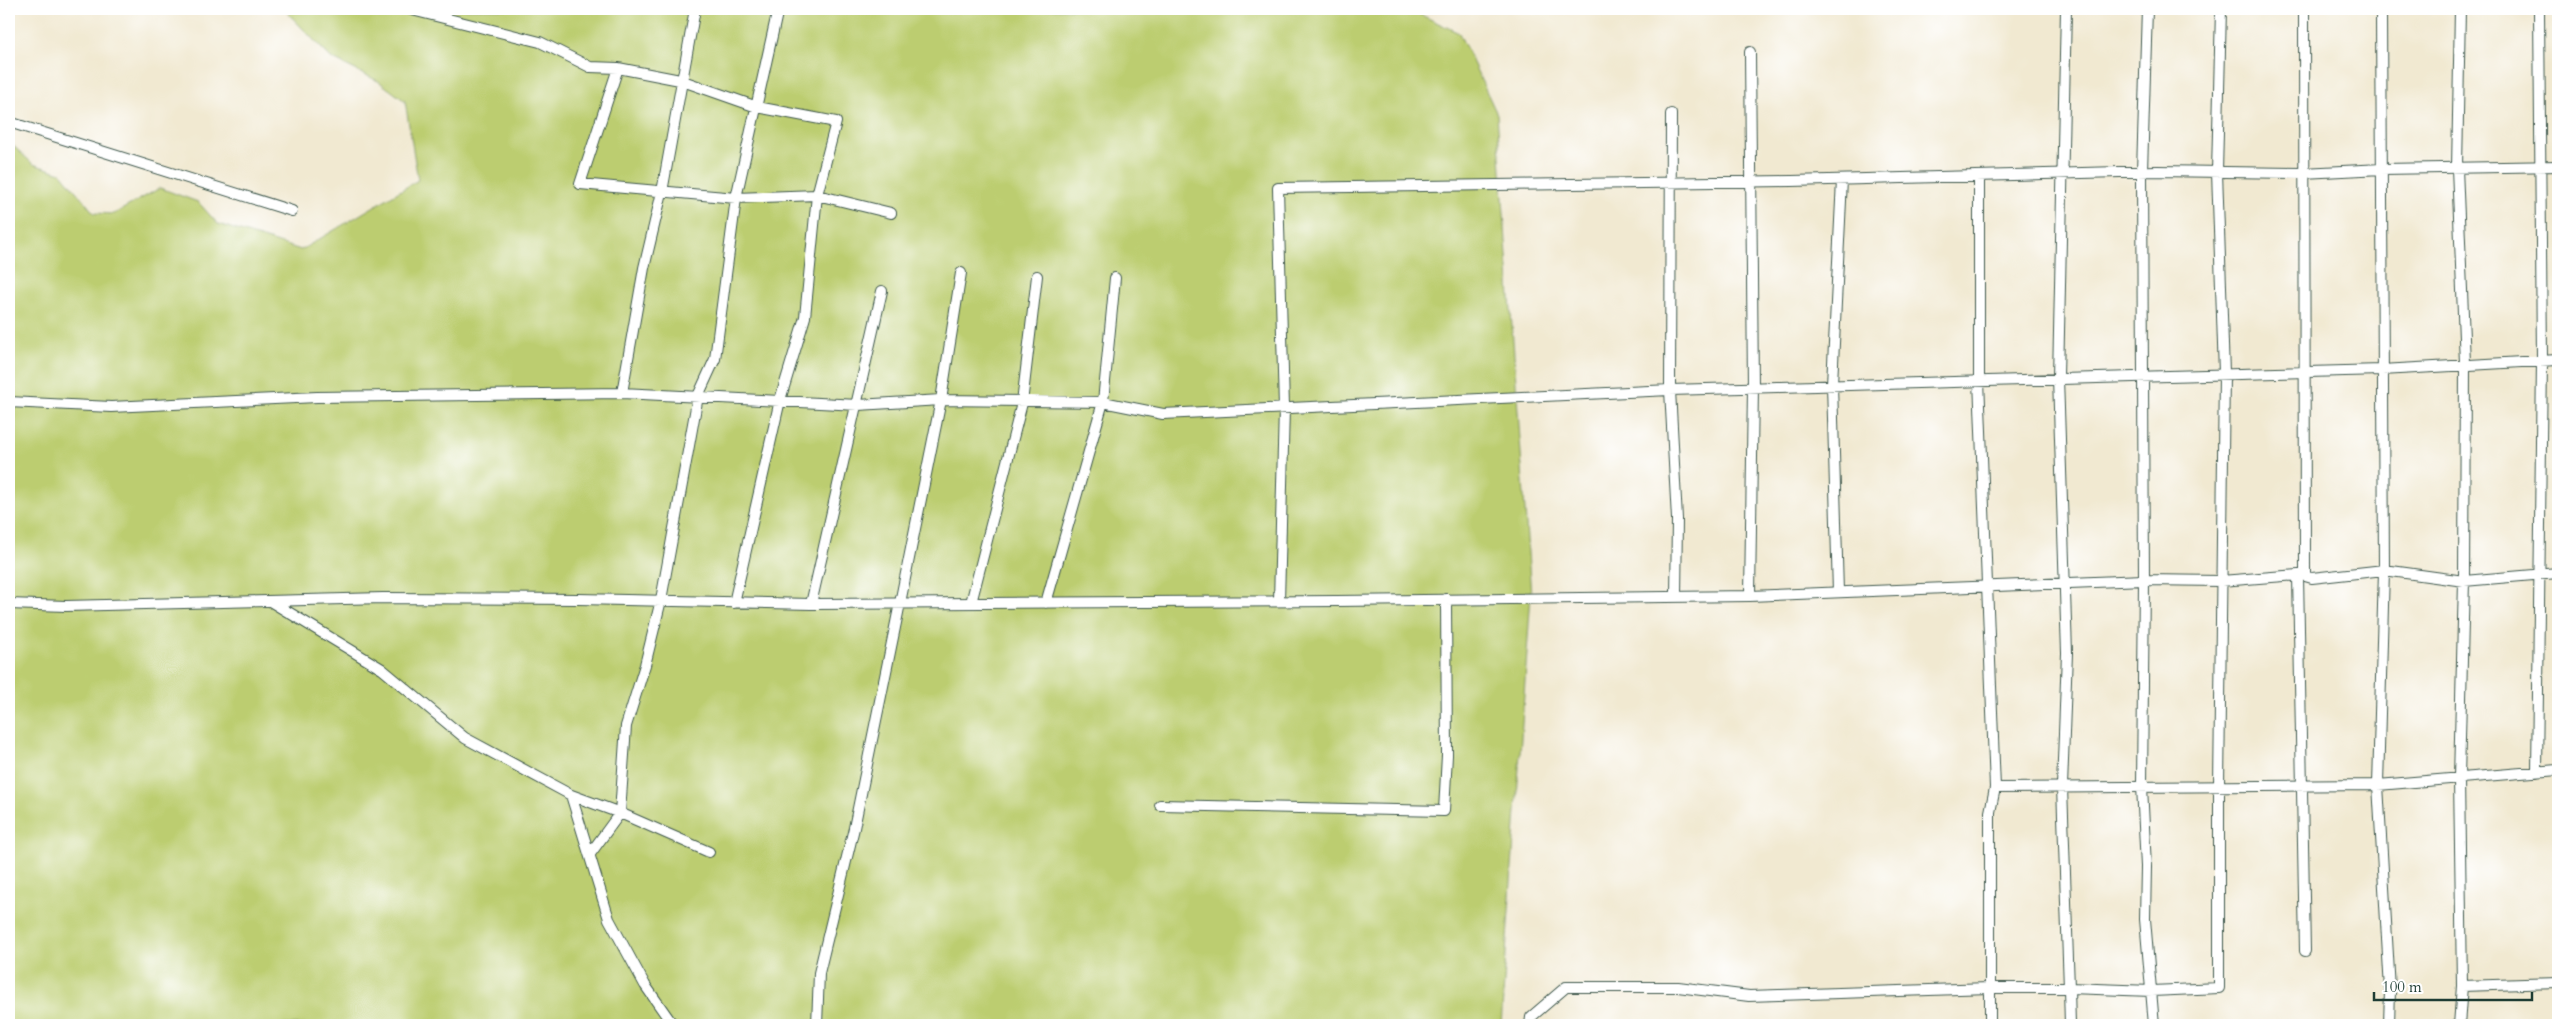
<svg xmlns="http://www.w3.org/2000/svg" width="2567" height="1034" font-family="Cardo,serif">
<style>
.green{fill:#bccd70;stroke:#6e8552}
.lines{fill:none;stroke-linecap:round;stroke-linejoin:round}
.minor-casing{stroke:#3e574c;stroke-width:12}
.minor{stroke:#fff;stroke-width:10}
</style>
<rect width="100%" height="100%" fill="#fff"/>
<filter id="ink" filterUnits="userSpaceOnUse"><feTurbulence type="fractalNoise" baseFrequency=".02" numOctaves="2"/><feDisplacementMap in="SourceGraphic" scale="10" xChannelSelector="R" yChannelSelector="G"/><feConvolveMatrix kernelMatrix="1 2 1 2 8 2 1 2 1" color-interpolation-filters="sRGB"/></filter>
<filter id="wash" filterUnits="userSpaceOnUse"><feTurbulence type="fractalNoise" baseFrequency=".0096" numOctaves="4" result="noise"/><feDisplacementMap in="SourceGraphic" scale="20" xChannelSelector="R" yChannelSelector="G"/><feGaussianBlur stdDeviation="1.12" result="paint"/><feColorMatrix in="noise" values="0 0 0 0 0 0 0 0 0 0 0 0 0 0 0 0 0 1.4 0 .05"/><feComposite in="paint" operator="in"/></filter>
<g filter="url(#wash)">
<rect width="100%" height="100%" fill="#f1e9d1"/>
<path class="green" d="M 284,9 L 1327,9 L 1339,13 L 1342,9 L 1409,9 L 1459,33 L 1497,114 L 1531,595 L 1501,1025 L 9,1025 L 9,142 L 33,164 L 61,173 L 94,213 L 114,214 L 160,188 L 198,202 L 218,224 L 301,250 L 418,180 L 405,101 L 378,81 L 331,58 Z"/>
</g>
<g filter="url(#ink)">
<g class="lines">
<g class="minor-casing">
<path id="minor" d="M 408,9 L 540,42 L 590,67 L 618,68 L 680,80 L 757,107 L 836,122 L 817,195 L 805,317 L 780,400 L 734,603
M 2066,9 L 2058,378 L 2067,653 L 2062,787 L 2069,988 L 2152,991 L 2219,988 L 2219,786 L 2224,373 L 2217,172 L 2221,9
M 2304,9 L 2305,576 L 2312,578 L 2384,570 L 2464,581 L 2558,573
M 2381,9 L 2384,570 L 2378,785 L 2390,990 L 2389,1025
M 2460,9 L 2457,168 L 2465,363 L 2464,581 L 2459,778 L 2462,986
M 618,68 L 580,184 L 736,198 L 817,195 L 891,213
M 1671,114 L 1670,390 L 1677,519 L 1676,597
M 9,122 L 292,211
M 1979,176 L 1979,380 L 1995,788
M 622,393 L 644,268 L 662,192 L 695,9
M 9,402 L 111,407 L 317,397 L 622,393 L 858,405 L 941,400 L 1103,402 L 1163,414 L 1670,390 L 2382,370 L 2558,360
M 2303,575 L 2298,575 L 2305,951
M 1838,592 L 1832,384 L 1842,180
M 1750,596 L 1753,387 L 1750,52
M 270,601 L 382,669 L 465,738 L 571,795 L 609,919 L 645,985 L 673,1025
M 1279,601 L 1284,408 L 1278,188 L 1792,181 L 2157,171 L 2303,173 L 2382,169 L 2558,166
M 971,603 L 1022,403 L 1037,276
M 1046,603 L 1103,402 L 1115,278
M 9,604 L 66,606 L 383,598 L 578,599 L 811,604 L 1337,601 L 1750,596 L 2144,580 L 2142,171 L 2147,9
M 811,604 L 882,291
M 2537,772 L 2542,360 L 2539,9
M 571,795 L 620,813 L 709,852
M 1160,805 L 1444,811 L 1447,755 L 1446,599
M 590,854 L 620,813 L 626,726 L 645,665 L 661,600 L 698,396 L 715,359 L 736,198 L 778,9
M 817,1025 L 819,973 L 854,828 L 900,603 L 941,400 L 961,273
M 1530,1025 L 1531,1017 L 1566,987 L 1678,987 L 1749,996 L 1989,988 L 2069,988 L 2070,1025
M 1990,1025 L 1990,812 L 1995,788 L 2378,785 L 2558,770
M 2154,1025 L 2145,919 L 2146,867 L 2142,786 L 2144,580 L 2221,581 L 2298,575
M 2459,1025 L 2462,986 L 2558,983"/>
</g>
<use href="#minor" class="minor"/>
</g>
</g>
<rect width="2567" height="1034" fill="none" stroke="#fff" stroke-width="30"/>
<path d="M2374 992v8h158v-8" fill="none" stroke="#1f3d34" stroke-width="2.5"/>
<text x="2382" y="992" font-size="15" fill="#1f3d34" stroke="#ffffff" stroke-width="4" paint-order="stroke">100 m</text>
</svg>
